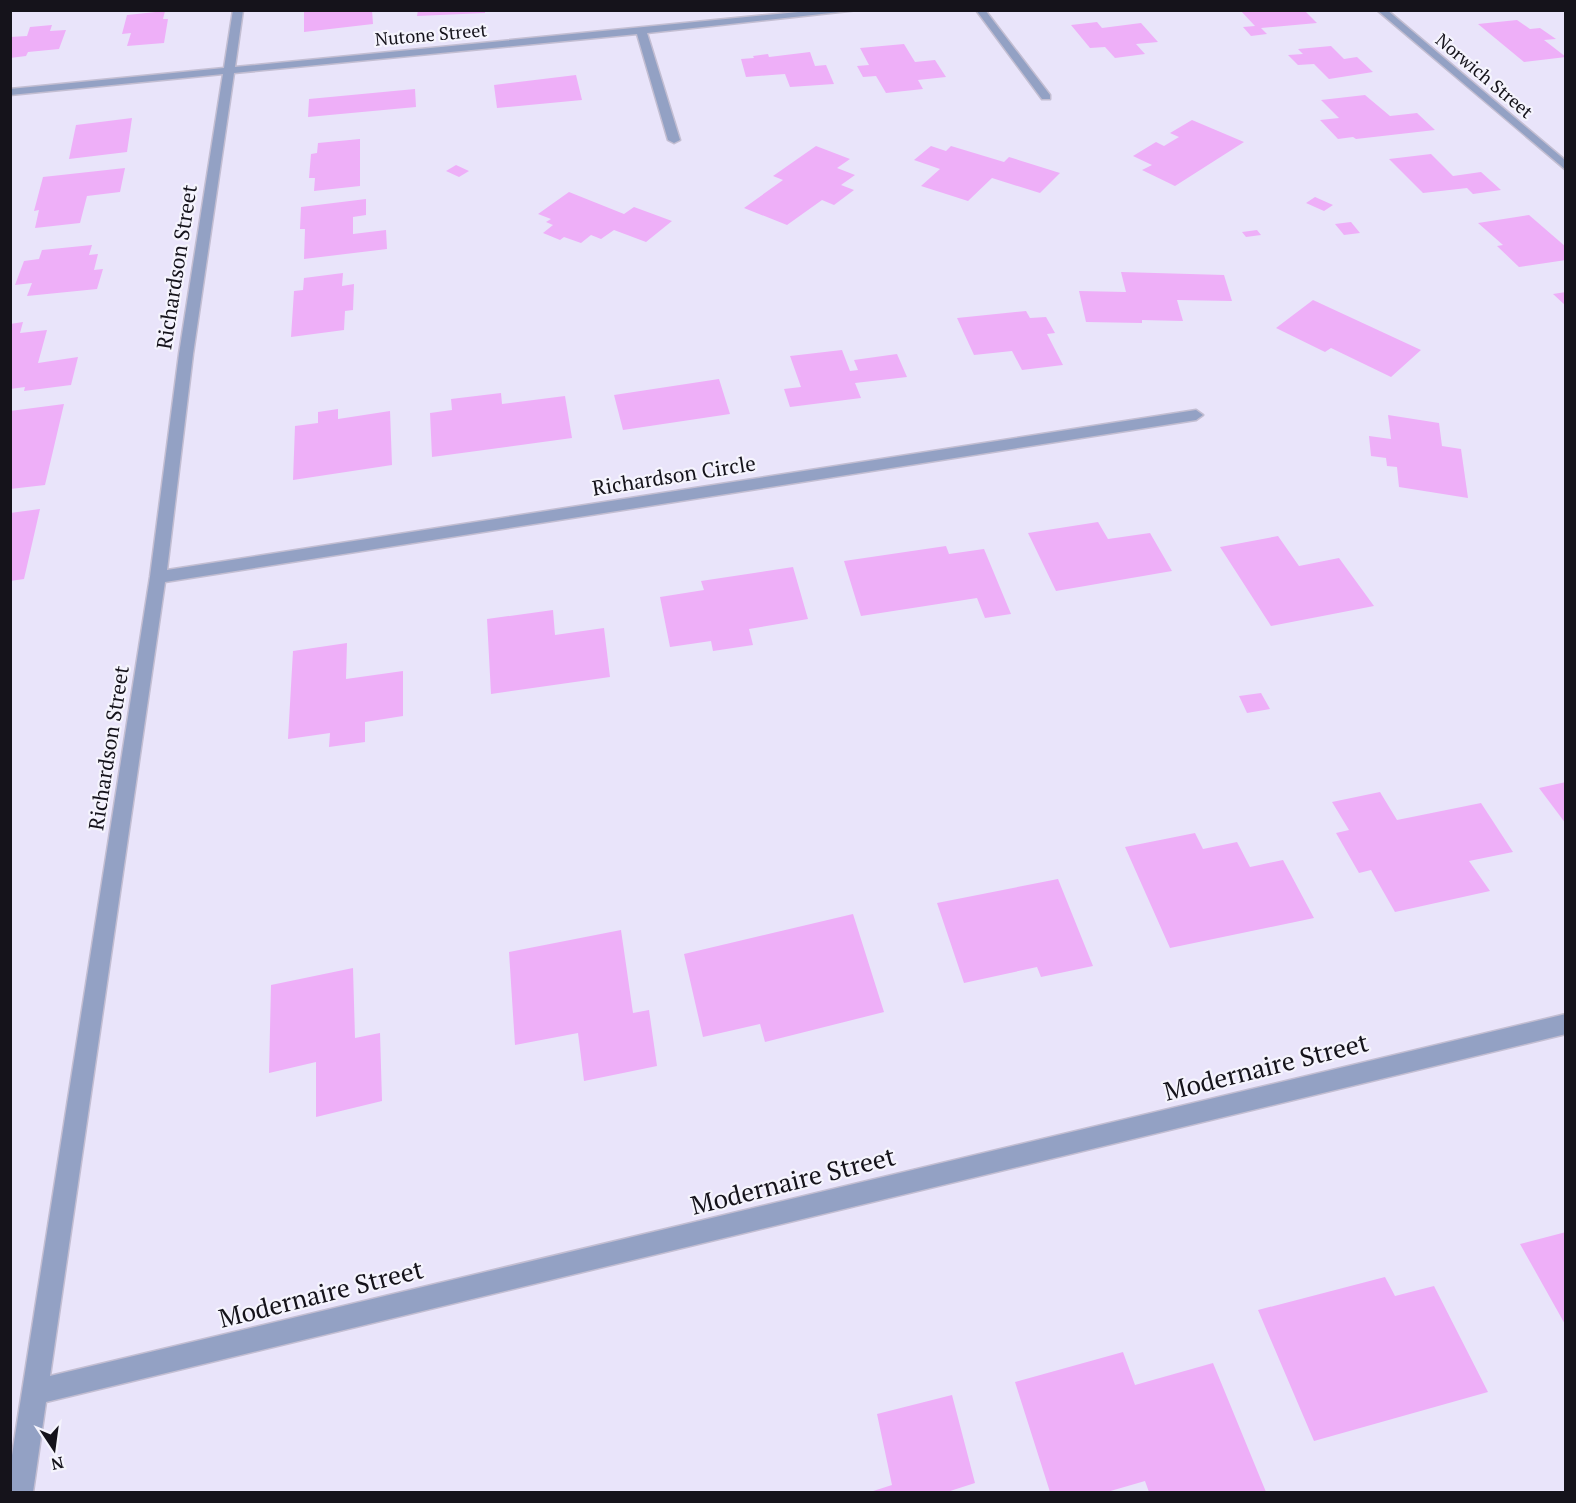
<svg xmlns="http://www.w3.org/2000/svg" width="1576" height="1503" font-family="'PT Serif',serif">
<style>
.building{fill:#eeaff8}
.lines{fill:none;stroke-linecap:round;stroke-linejoin:round}
.minor-casing{stroke:#c3bed2;stroke-width:3}
.minor{fill:#93a1c4;fill-rule:evenodd}
.labels{text-anchor:middle;stroke-width:4.5;stroke-linejoin:round;paint-order:stroke}
.far-street-label{font-size:18px;fill:#15131b;stroke:#f5f4fd}
.street-label{font-size:21px;fill:#15131b;stroke:#f5f4fd}
.near-street-label{font-size:26px;fill:#15131b;stroke:#f5f4fd}
</style>
<rect width="100%" height="100%" fill="#e9e4fa"/>
<path class="building" d="M 331,10 L 372,10 L 373,24 L 304,32 L 304,11 Z
M 418,10 L 485,10 L 485,13 L 417,16 Z
M 1240,10 L 1304,10 L 1317,23 L 1261,28 L 1267,34 L 1251,36 L 1243,27 L 1255,26 Z
M 165,11 L 163,19 L 168,19 L 164,43 L 127,46 L 131,33 L 122,34 L 127,15 Z
M 1517,20 L 1530,29 L 1540,28 L 1556,39 L 1544,40 L 1566,57 L 1524,62 L 1478,24 Z
M 1097,22 L 1102,28 L 1141,23 L 1158,42 L 1136,44 L 1145,54 L 1115,58 L 1105,47 L 1090,48 L 1071,25 Z
M 52,25 L 50,31 L 66,30 L 59,49 L 28,52 L 26,56 L 10,58 L 10,37 L 27,36 L 30,27 Z
M 904,44 L 915,62 L 935,60 L 946,77 L 918,80 L 923,89 L 886,93 L 876,76 L 863,77 L 857,66 L 869,65 L 860,48 Z
M 1331,46 L 1344,59 L 1357,57 L 1373,72 L 1329,79 L 1314,64 L 1298,65 L 1288,55 L 1303,54 L 1298,49 Z
M 810,52 L 815,66 L 826,65 L 834,84 L 790,87 L 785,74 L 746,77 L 741,59 L 754,58 L 753,56 L 768,54 L 769,57 Z
M 576,75 L 582,100 L 497,108 L 494,85 Z
M 415,89 L 416,107 L 308,117 L 309,99 Z
M 1365,95 L 1390,116 L 1417,113 L 1435,130 L 1356,139 L 1353,137 L 1338,139 L 1320,120 L 1339,118 L 1321,100 Z
M 132,118 L 127,152 L 69,159 L 76,125 Z
M 1192,120 L 1244,142 L 1175,186 L 1142,170 L 1152,165 L 1133,156 L 1156,142 L 1164,146 L 1179,137 L 1170,133 Z
M 360,139 L 360,186 L 314,191 L 315,178 L 309,178 L 311,154 L 317,153 L 318,143 Z
M 816,146 L 850,159 L 837,168 L 855,175 L 841,185 L 854,190 L 834,205 L 822,200 L 787,225 L 744,208 L 783,180 L 773,176 Z
M 931,146 L 946,151 L 951,146 L 1004,162 L 1009,157 L 1060,173 L 1040,193 L 992,178 L 968,201 L 921,186 L 940,169 L 914,160 Z
M 1431,154 L 1453,176 L 1481,172 L 1501,190 L 1473,194 L 1467,188 L 1423,193 L 1389,159 Z
M 456,165 L 469,171 L 459,177 L 446,171 Z
M 125,168 L 120,192 L 87,196 L 80,223 L 35,228 L 39,210 L 34,211 L 43,177 Z
M 569,192 L 624,214 L 634,207 L 672,221 L 646,242 L 614,230 L 601,239 L 591,235 L 581,243 L 564,237 L 560,240 L 543,233 L 553,225 L 546,222 L 551,219 L 538,214 Z
M 1315,197 L 1333,205 L 1324,211 L 1306,203 Z
M 366,199 L 366,215 L 353,217 L 353,234 L 386,230 L 387,249 L 304,259 L 305,229 L 300,229 L 301,207 Z
M 1529,215 L 1566,247 L 1566,260 L 1519,267 L 1497,246 L 1503,245 L 1478,223 Z
M 1351,222 L 1360,233 L 1344,235 L 1335,224 Z
M 1257,230 L 1261,235 L 1246,237 L 1242,232 Z
M 92,245 L 89,255 L 98,254 L 94,270 L 103,269 L 97,289 L 27,296 L 32,283 L 15,285 L 24,261 L 39,259 L 42,250 Z
M 1121,272 L 1224,275 L 1232,301 L 1177,300 L 1183,321 L 1142,320 L 1142,323 L 1086,322 L 1079,291 L 1126,292 Z
M 343,273 L 342,286 L 354,284 L 353,310 L 345,311 L 344,330 L 291,337 L 294,291 L 303,290 L 304,278 Z
M 1566,292 L 1566,306 L 1553,294 Z
M 1313,300 L 1421,350 L 1391,377 L 1331,348 L 1325,352 L 1276,328 Z
M 1026,311 L 1030,318 L 1046,317 L 1055,333 L 1047,334 L 1063,365 L 1022,370 L 1012,351 L 974,355 L 957,318 Z
M 23,322 L 20,333 L 47,330 L 38,363 L 78,357 L 71,385 L 24,391 L 25,387 L 10,389 L 10,324 Z
M 842,350 L 850,371 L 858,370 L 854,360 L 897,354 L 907,377 L 855,383 L 861,398 L 790,407 L 784,389 L 801,387 L 790,356 Z
M 719,379 L 730,414 L 623,430 L 614,395 Z
M 501,393 L 502,404 L 565,396 L 572,438 L 432,457 L 430,413 L 452,410 L 451,399 Z
M 64,404 L 45,485 L 10,489 L 10,411 Z
M 338,409 L 338,419 L 390,411 L 392,465 L 293,480 L 295,426 L 318,423 L 318,412 Z
M 1388,415 L 1439,423 L 1442,446 L 1461,449 L 1468,498 L 1399,487 L 1397,467 L 1387,466 L 1386,458 L 1371,456 L 1369,436 L 1391,439 Z
M 40,509 L 24,579 L 10,581 L 10,513 Z
M 1098,522 L 1108,539 L 1150,533 L 1172,571 L 1056,591 L 1028,533 Z
M 1278,536 L 1299,566 L 1339,558 L 1374,606 L 1271,626 L 1220,547 Z
M 946,546 L 949,554 L 984,549 L 1011,614 L 985,618 L 977,598 L 861,616 L 844,561 Z
M 793,567 L 808,619 L 749,629 L 753,645 L 713,651 L 711,641 L 670,647 L 660,597 L 704,590 L 701,581 Z
M 553,610 L 555,635 L 604,628 L 610,677 L 491,694 L 487,619 Z
M 347,643 L 346,679 L 403,671 L 403,716 L 365,722 L 365,742 L 329,747 L 330,733 L 288,739 L 293,651 Z
M 1261,693 L 1270,709 L 1247,713 L 1239,696 Z
M 1566,782 L 1566,824 L 1539,788 Z
M 1380,792 L 1397,820 L 1481,803 L 1513,852 L 1469,861 L 1490,891 L 1395,912 L 1371,870 L 1359,873 L 1336,833 L 1349,830 L 1332,802 Z
M 1195,833 L 1203,849 L 1237,842 L 1250,867 L 1283,860 L 1314,918 L 1170,948 L 1125,847 Z
M 1058,879 L 1093,966 L 1041,977 L 1037,967 L 964,983 L 937,903 Z
M 853,914 L 884,1012 L 765,1042 L 760,1024 L 703,1037 L 684,954 Z
M 621,930 L 633,1013 L 649,1010 L 657,1066 L 584,1081 L 578,1033 L 515,1045 L 509,952 Z
M 353,968 L 355,1038 L 380,1033 L 382,1101 L 316,1117 L 316,1062 L 269,1073 L 271,985 Z
M 1566,1232 L 1566,1326 L 1520,1244 Z
M 1385,1277 L 1395,1296 L 1434,1286 L 1488,1392 L 1314,1441 L 1258,1310 Z
M 1123,1352 L 1135,1385 L 1213,1363 L 1266,1492 L 1149,1492 L 1145,1481 L 1107,1492 L 1050,1492 L 1015,1382 Z
M 952,1395 L 975,1483 L 947,1492 L 870,1492 L 892,1485 L 877,1414 Z"/>
<g class="lines">
<g class="minor-casing">
<path id="minor" d="M 233,10 L 243,10 L 235,67 L 819,10 L 858,10 L 647,33 L 680,140 L 674,143 L 668,140 L 637,34 L 234,73 L 193,354 L 167,570 L 1196,410 L 1203,415 L 1196,420 L 165,582 L 50,1376 L 1566,1014 L 1566,1034 L 46,1402 L 33,1492 L 10,1492 L 10,1468 L 150,577 L 179,354 L 223,74 L 10,95 L 10,89 L 224,68 Z
M 976,10 L 985,10 L 1050,95 L 1050,99 L 1042,99 Z
M 1377,10 L 1387,10 L 1566,161 L 1566,170 Z"/>
</g>
<use href="#minor" class="minor"/>
</g>
<g class="labels">
<g class="far-street-label">
<text transform="translate(431 35) rotate(-5)" y="6">Nutone Street</text>
<text transform="translate(1484 76) rotate(40)" y="6">Norwich Street</text>
</g>
<g class="street-label">
<text transform="translate(177 267) rotate(-81)" y="7">Richardson Street</text>
<text transform="translate(674 476) rotate(-9)" y="7">Richardson Circle</text>
<text transform="translate(109 748) rotate(-81)" y="7">Richardson Street</text>
</g>
<g class="near-street-label">
<text transform="translate(1266 1067) rotate(-14)" y="9">Modernaire Street</text>
<text transform="translate(793 1181) rotate(-14)" y="9">Modernaire Street</text>
<text transform="translate(321 1294) rotate(-14)" y="9">Modernaire Street</text>
</g>
</g>
<rect width="1576" height="1503" fill="none" stroke="#15131b" stroke-width="24"/>
<g transform="translate(54 1449) rotate(167)" stroke="#f5f4fd" stroke-width="4.5" paint-order="stroke">
<path d="M0-4.5L10 22L0 15L-10 22Z" fill="#15131b"/>
<text y="-9" font-size="16" font-weight="bold" text-anchor="middle" fill="#15131b">N</text>
</g>
</svg>
